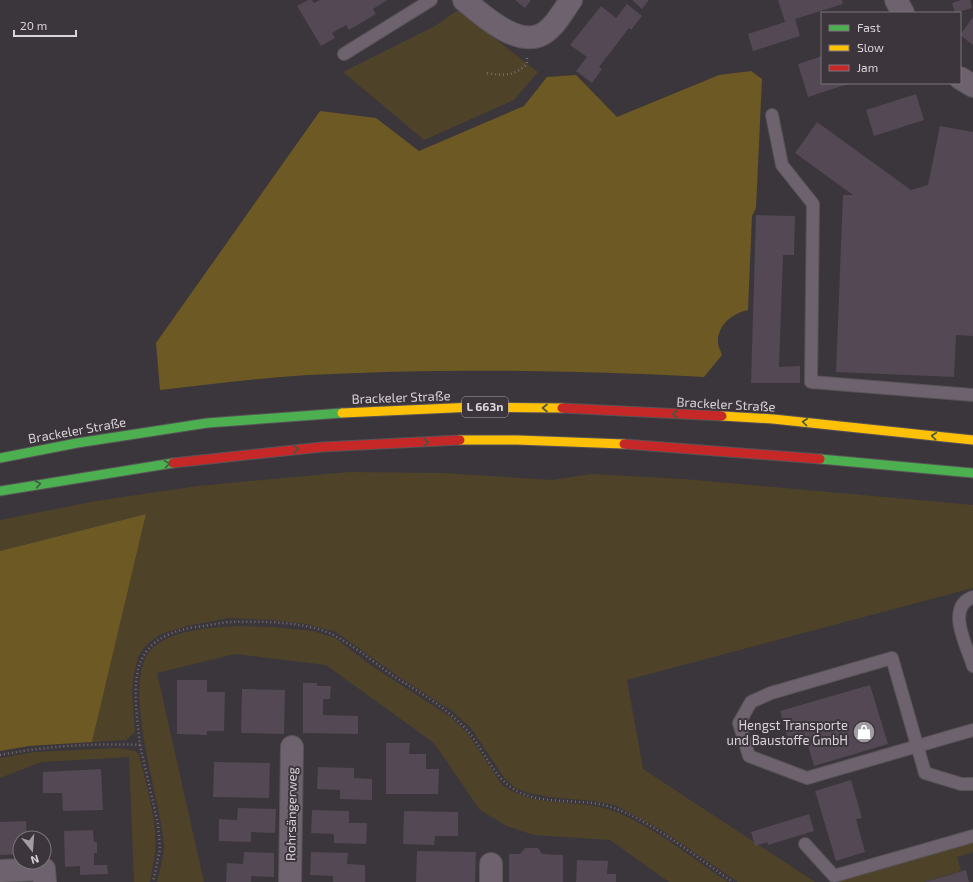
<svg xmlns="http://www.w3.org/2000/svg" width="973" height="882" font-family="'Exo 2',sans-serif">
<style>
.green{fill:#4e4328}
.forest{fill:#6c5923}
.building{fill:#534853}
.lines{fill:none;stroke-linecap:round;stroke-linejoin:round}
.lane-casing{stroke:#575357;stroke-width:14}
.street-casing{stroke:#575357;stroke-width:24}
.fast-casing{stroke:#575357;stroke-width:11}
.slow-casing{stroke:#575357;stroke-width:11}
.jam-casing{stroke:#575357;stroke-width:11}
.path{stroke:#766d75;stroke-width:2.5;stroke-dasharray:1 3;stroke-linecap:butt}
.lane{stroke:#6d626d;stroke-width:12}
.street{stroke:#6d626d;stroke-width:22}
.fast{stroke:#4caf50;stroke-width:9}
.slow{stroke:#ffc107;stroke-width:9}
.jam{stroke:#c62828;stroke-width:9}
.oneway{stroke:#415a42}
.labels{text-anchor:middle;stroke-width:4;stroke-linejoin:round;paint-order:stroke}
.shield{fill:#3c353c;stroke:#aba5ab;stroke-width:1}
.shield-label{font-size:12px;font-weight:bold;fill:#dad5da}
.street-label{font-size:13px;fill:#dad5da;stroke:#3c353c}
.poi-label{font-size:13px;fill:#dad5da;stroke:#3c353c;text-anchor:end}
</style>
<rect width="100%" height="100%" fill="#3b363b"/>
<path class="green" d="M 458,10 L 538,72 L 514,100 L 424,140 L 343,72 L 435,26 Z
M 349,472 L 443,473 L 552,480 L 591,474 L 684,479 L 973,505 L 973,588 L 627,680 L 643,769 L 815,882 L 738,882 L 660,829 L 615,805 L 594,801 L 549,797 L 529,793 L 515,788 L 505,779 L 471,728 L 452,711 L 398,676 L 336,632 L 307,624 L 272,620 L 228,618 L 187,626 L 161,634 L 146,645 L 138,657 L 134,674 L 132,693 L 135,732 L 126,740 L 92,742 L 146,514 L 0,551 L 0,520 L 96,501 L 198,486 Z
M 236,626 L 273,627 L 313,631 L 335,638 L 369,664 L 452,718 L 468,734 L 502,785 C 535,809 574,798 611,810 C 652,825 692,858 728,882 L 669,882 L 610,840 L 534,835 L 507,826 L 480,810 L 434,743 L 326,665 L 235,654 L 157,673 L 204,882 L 157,882 C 159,871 164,858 164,846 C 162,802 116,675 155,646 C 177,629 209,628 236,626 Z
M 118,748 L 135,751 L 139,755 C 146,784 158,822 155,852 C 154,862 152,872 150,882 L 134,882 L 129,757 L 41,762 L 0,778 L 0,758 L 35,752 Z
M 973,841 L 973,852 L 957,857 L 961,871 L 924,882 L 831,882 Z"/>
<path class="forest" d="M 751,71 L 762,79 L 756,208 L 752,216 L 748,310 C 733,313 717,325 718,343 C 718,346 721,351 722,355 L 704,377 C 572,370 440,368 308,375 C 258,378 209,385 160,390 L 156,343 L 320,111 L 376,118 L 419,151 L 524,106 L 547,77 L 576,75 L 617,117 L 719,75 Z
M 146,514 L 92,742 L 29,746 L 0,751 L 0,551 Z"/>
<path class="building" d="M 308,0 L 312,0 L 314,3 L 320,0 L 387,0 L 373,9 L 376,14 L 349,30 L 346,25 L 332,33 L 335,38 L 321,46 L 297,6 Z
M 515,0 L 531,0 L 525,8 Z
M 632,0 L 649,0 L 642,9 Z
M 778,0 L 842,0 L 843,4 L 795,19 L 800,36 L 753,51 L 748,34 L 785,22 Z
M 961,0 L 970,0 L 972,8 L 955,13 L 952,3 Z
M 627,4 L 642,16 L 631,30 L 629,28 L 599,67 L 602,69 L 592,83 L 576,71 L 587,57 L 570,45 L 601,6 L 616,18 Z
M 973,17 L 973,45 L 960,35 Z
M 822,56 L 822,83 L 851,83 L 808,97 L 798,64 Z
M 916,94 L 924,120 L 874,136 L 866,110 Z
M 817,122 L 911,190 L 928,185 L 940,126 L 973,132 L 973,336 L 956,335 L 954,377 L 836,372 L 843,195 L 853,195 L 795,153 Z
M 756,215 L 795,216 L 794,255 L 783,255 L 779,367 L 800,366 L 800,383 L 751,383 Z
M 177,680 L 207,680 L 207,692 L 225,692 L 224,731 L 207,731 L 207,735 L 177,734 Z
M 303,683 L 317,683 L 317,686 L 331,686 L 330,699 L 323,699 L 323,715 L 358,716 L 358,734 L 303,733 Z
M 870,685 L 888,744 L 814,766 L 805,735 L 788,739 L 780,711 Z
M 242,689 L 285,690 L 284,734 L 241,733 Z
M 386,743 L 410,743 L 409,754 L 426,754 L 426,769 L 439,769 L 438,794 L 386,794 Z
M 214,762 L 270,763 L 269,798 L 213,797 Z
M 318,767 L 354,768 L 354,778 L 372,779 L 372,800 L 340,799 L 340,790 L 317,789 Z
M 101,769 L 103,810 L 63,811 L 62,793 L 43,793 L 43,772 Z
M 851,780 L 862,818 L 856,819 L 865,852 L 836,861 L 815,791 Z
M 238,808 L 276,809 L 275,833 L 251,832 L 251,842 L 219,841 L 219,819 L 237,820 Z
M 312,810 L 349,811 L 349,823 L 367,823 L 366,844 L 334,843 L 334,834 L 311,833 Z
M 404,811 L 458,812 L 458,836 L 435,836 L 434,845 L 403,844 Z
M 809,814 L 814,831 L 768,845 L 767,842 L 755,846 L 751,832 Z
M 26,821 L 27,838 L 20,838 L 20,854 L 0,855 L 0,822 Z
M 93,830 L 94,842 L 97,842 L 97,853 L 94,853 L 94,865 L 107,865 L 108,874 L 80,875 L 80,866 L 65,867 L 64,831 Z
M 525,848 L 538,848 L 542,854 L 563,855 L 563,882 L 509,882 L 509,854 L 520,854 Z
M 417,851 L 476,852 L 475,882 L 416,882 Z
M 244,852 L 274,853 L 274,877 L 251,876 L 251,882 L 226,882 L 227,863 L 243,864 Z
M 311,852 L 348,853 L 347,864 L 365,865 L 365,882 L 333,882 L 333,876 L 310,875 Z
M 577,860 L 608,861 L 607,874 L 616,874 L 616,882 L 576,882 Z
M 966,870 L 969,882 L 925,882 Z"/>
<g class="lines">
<g class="lane-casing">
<path id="lane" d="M 344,54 L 431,0
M 772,115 L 782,165 L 813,204 L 811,382 L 973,395
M 973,597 C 945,607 967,646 973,666
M 973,730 L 807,778 L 749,756 L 739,723 L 751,702 L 771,693 L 892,658 L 925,773 L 961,784 L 973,784
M 805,844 L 834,876 L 973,836"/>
</g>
<g class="street-casing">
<path id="street" d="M 464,0 C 482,15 514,44 538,36 C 553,31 563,11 571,0
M 896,0 L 903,13
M 960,78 L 973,86
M 0,871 L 44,869 L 45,882
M 290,882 L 292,747
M 491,882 L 491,864"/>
</g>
<g class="fast-casing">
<path id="fast" d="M 0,458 L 77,443 L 207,423 L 342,413
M 820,459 L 973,473
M 0,491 L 173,463"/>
</g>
<g class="slow-casing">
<path id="slow" d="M 342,413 L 474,407 L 562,408
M 722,416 L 773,419 L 973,440
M 460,440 L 517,440 L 624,444"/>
</g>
<g class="jam-casing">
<path id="jam" d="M 562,408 L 722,416
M 624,444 L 820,459
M 173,463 L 322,447 L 460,440"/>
</g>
<path class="path" d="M 487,73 C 504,76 514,76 527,64 L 527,58
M 140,745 L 158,824 L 160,849 L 153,882
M 0,755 C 46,746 93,743 140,745 C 134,688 123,639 195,627 C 207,626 218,623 230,622 C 260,621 311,621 337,637 C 357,648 376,664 395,677 C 419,692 444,706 464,727 C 481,744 492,775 512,788 C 541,808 582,796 614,808 C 653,822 699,859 733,882"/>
<use href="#lane" class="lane"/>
<use href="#street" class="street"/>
<use href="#fast" class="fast"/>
<use href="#slow" class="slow"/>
<use href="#jam" class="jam"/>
</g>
<defs><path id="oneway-chevron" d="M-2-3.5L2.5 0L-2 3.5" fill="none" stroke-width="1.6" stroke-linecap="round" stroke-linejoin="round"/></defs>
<g class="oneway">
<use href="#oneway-chevron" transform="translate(545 408) rotate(-180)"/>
<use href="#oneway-chevron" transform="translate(675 414) rotate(-177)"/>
<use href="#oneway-chevron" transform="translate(805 422) rotate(-174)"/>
<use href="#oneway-chevron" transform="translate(934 436) rotate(-174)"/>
<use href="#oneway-chevron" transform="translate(426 442) rotate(-1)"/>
<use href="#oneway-chevron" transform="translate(296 449) rotate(-4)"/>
<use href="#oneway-chevron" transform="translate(167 464) rotate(-8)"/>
<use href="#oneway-chevron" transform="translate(38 484) rotate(-11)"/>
</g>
<defs>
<g id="shop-disc" transform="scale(1.15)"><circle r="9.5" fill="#a29da2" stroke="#3c353c"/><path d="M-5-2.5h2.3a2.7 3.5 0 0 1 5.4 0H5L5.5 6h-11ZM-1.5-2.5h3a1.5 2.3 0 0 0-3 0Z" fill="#fff"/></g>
</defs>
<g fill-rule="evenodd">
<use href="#shop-disc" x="864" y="732"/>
</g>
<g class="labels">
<rect class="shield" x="462" y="397" width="46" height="20" rx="3"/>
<g class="shield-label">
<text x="485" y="411">L 663n</text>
</g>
<g class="street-label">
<text transform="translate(401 397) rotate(-2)" y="5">Brackeler Straße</text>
<text transform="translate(726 404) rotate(3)" y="5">Brackeler Straße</text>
<text transform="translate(77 430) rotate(-10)" y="5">Brackeler Straße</text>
<text transform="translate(291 814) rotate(-89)" y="5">Rohrsängerweg</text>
</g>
<g class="poi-label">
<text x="848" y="730">Hengst Transporte<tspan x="848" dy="15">und Baustoffe GmbH</tspan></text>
</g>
</g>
<rect x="821" y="12" width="140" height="72" fill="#3c353c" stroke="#7b757b"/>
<rect x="829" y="25" width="20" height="6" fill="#4caf50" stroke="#7b757b"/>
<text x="857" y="32" font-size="12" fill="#dad5da">Fast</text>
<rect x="829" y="45" width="20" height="6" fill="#ffc107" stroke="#7b757b"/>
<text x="857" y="52" font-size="12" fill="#dad5da">Slow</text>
<rect x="829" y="65" width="20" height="6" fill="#c62828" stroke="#7b757b"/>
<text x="857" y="72" font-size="12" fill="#dad5da">Jam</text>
<g transform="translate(32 850) rotate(163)"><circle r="19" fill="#3c353c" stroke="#7b757b"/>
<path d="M0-3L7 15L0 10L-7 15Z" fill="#a29da2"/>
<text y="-6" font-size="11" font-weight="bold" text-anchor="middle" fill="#dad5da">N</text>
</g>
<path d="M14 30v6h62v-6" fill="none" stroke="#dad5da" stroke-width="2"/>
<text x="20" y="30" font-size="12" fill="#dad5da" stroke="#3c353c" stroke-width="3" paint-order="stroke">20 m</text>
</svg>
